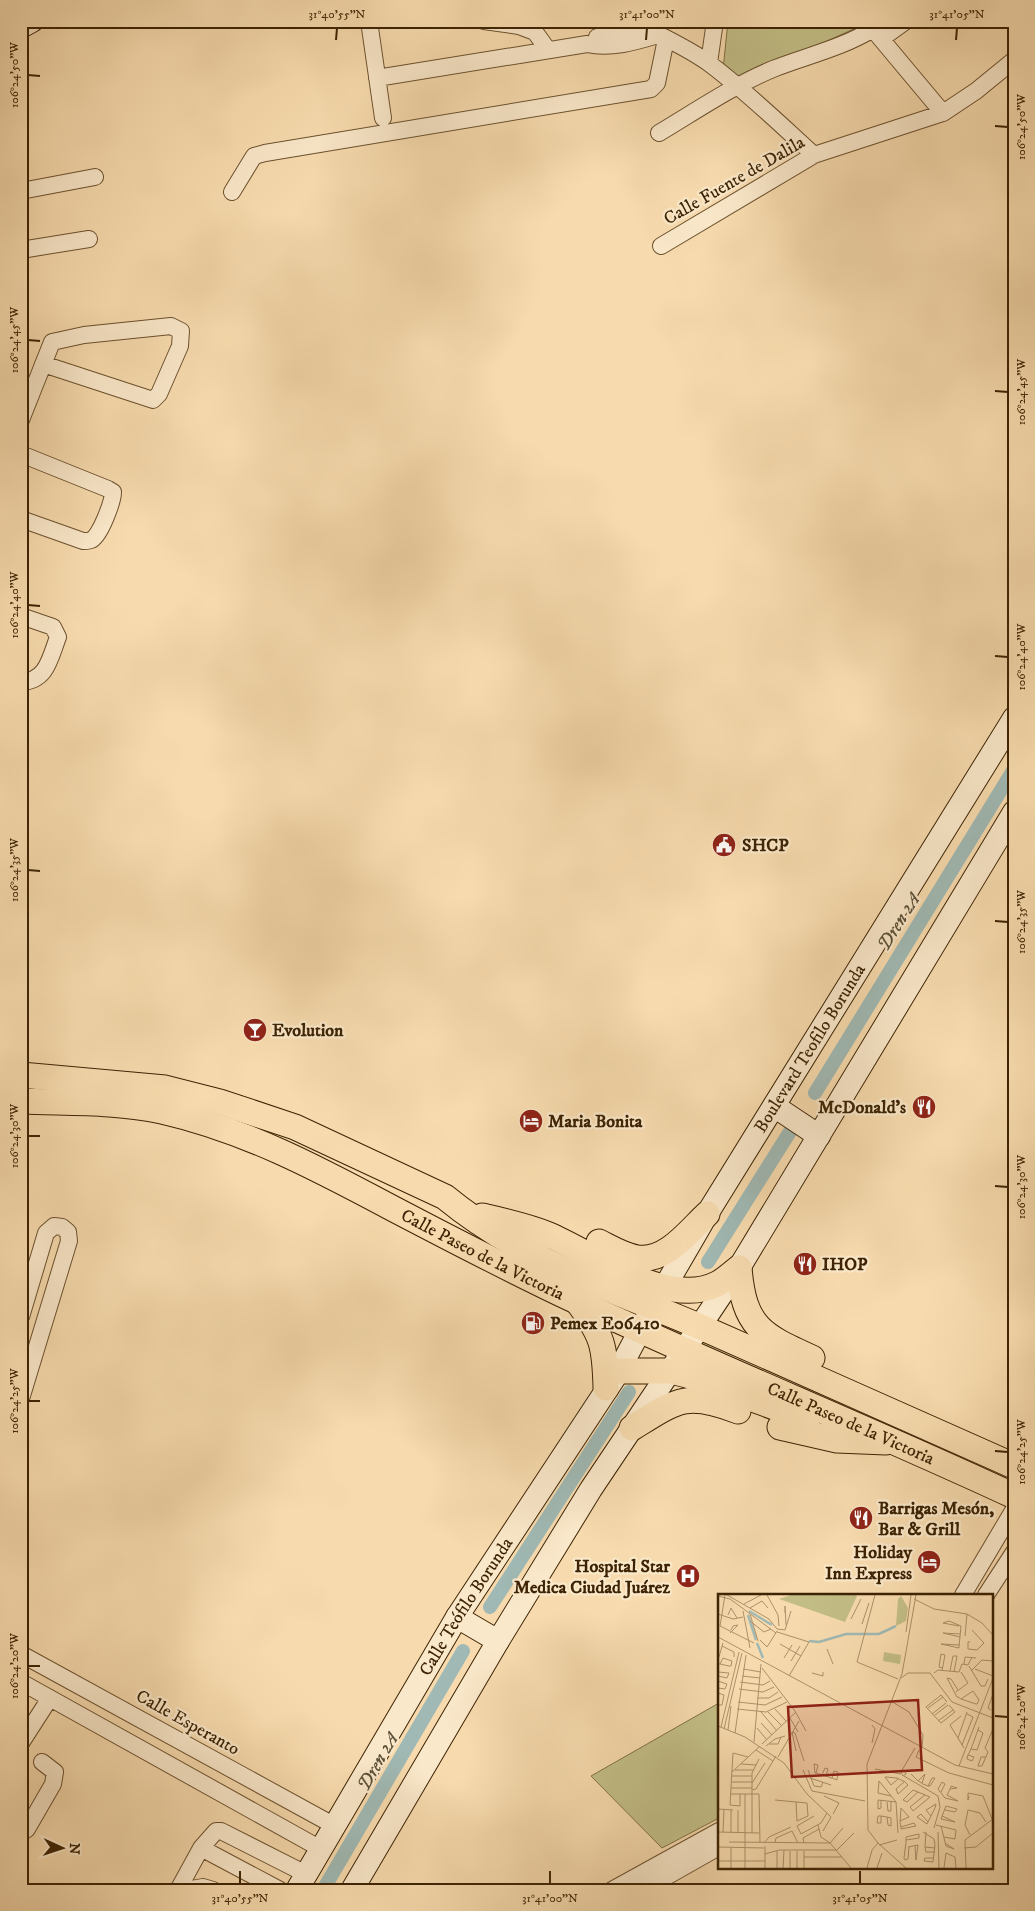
<svg xmlns="http://www.w3.org/2000/svg" width="1035" height="1911" font-family="'IM FELL DW Pica',serif">
<style>
.green{fill:#c3be86;stroke:#807044}
.lines{fill:none;stroke-linecap:round;stroke-linejoin:round}
.canal{stroke:#a0b9b4;stroke-width:14}
.street-casing{stroke:#6c512e;stroke-width:18}
.secondary-casing{stroke:#3d2303;stroke-width:24}
.primary-casing{stroke:#3d2303;stroke-width:27}
.street{stroke:#fae8ca;stroke-width:16}
.secondary{stroke:#fae8ca;stroke-width:22}
.primary{stroke:#f7dbae;stroke-width:25}
.ticks{fill:none;stroke:#3d2303;stroke-width:2}
.labels{text-anchor:middle;stroke-width:4.5;stroke-linejoin:round;paint-order:stroke}
.street-label{font-size:18px;fill:#3d2303;stroke:#fae8ca}
.poi-label{font-size:18px;font-weight:bold;fill:#3d2303;stroke:#fae8ca;text-anchor:start}
.water-label{font-size:19px;font-style:italic;fill:#5b5038;stroke:#fae8ca}
.inset-river{fill:none;stroke:#a0b9b4;stroke-width:2.5}
.inset-road{fill:none;stroke:#ad916a;stroke-width:1}
.view{fill:#8f2418;fill-opacity:0.15;stroke:#8f2418;stroke-width:2.5}
.inset-edge{fill:none;stroke:#3d2303;stroke-width:2.5}
.neatline{fill:none;stroke:#3d2303;stroke-width:2}
.ticks-label{font-size:12px;text-anchor:middle;fill:#3d2303}
</style>
<rect width="100%" height="100%" fill="#f7dbae"/>
<filter id="stains"><feTurbulence type="fractalNoise" baseFrequency=".004" numOctaves="4"/><feColorMatrix values="0 0 0 0 .2 0 0 0 0 .09 0 0 0 0 .02 0 0 0 .5 -.17"/></filter>
<radialGradient id="worn" r=".72"><stop offset=".6" stop-color="#630" stop-opacity="0"/><stop offset="1" stop-color="#630" stop-opacity=".3"/></radialGradient>
<path class="green" d="M 728,21 L 854,21 L 854,29 L 743,78 L 731,77 L 723,70 Z
M 719,1703 L 719,1818 L 662,1848 L 591,1776 Z"/>
<g class="lines">
<path class="canal" d="M 815,1093 L 1014,769
M 708,1262 L 791,1130
M 490,1607 L 629,1392
M 323,1890 L 463,1651"/>
<g class="street-casing">
<path id="street" d="M 369,21 L 383,118
M 484,21 L 519,26 L 535,32 L 548,50
M 633,21 C 658,35 687,47 710,64 C 747,92 780,124 814,155
M 866,21 L 943,113
M 597,37 L 619,32 L 639,25
M 881,39 L 906,21
M 709,63 L 715,21
M 377,78 L 587,44 C 611,49 635,42 658,35
M 659,133 C 696,111 732,86 773,69 C 806,56 842,48 873,29
M 21,191 L 95,177
M 232,192 L 254,156 L 265,153 L 651,89 L 657,83 L 666,39
M 661,246 L 814,155 L 943,113 L 976,91 L 1014,60
M 21,250 L 89,239
M 21,420 L 52,342 L 84,335 L 171,326 L 181,331 L 180,346 L 159,394 L 153,400 L 43,364
M 21,454 L 108,489 L 113,492 C 113,501 100,537 91,540 C 90,541 84,541 83,541 L 21,519
M 21,616 L 53,627 L 58,637 C 50,658 47,681 21,682
M 21,1317 L 46,1233 L 54,1226 L 62,1227 L 68,1232 L 69,1241 L 21,1399
M 963,1595 L 1014,1509
M 986,1595 L 1014,1552
M 21,1654 L 335,1826
M 21,1682 L 321,1849
M 21,1743 L 50,1698
M 21,1833 L 27,1829 L 53,1784 L 55,1772 L 42,1762
M 201,1848 L 280,1890
M 178,1890 L 201,1848 L 216,1831 L 221,1831 L 306,1874
M 186,1890 L 203,1887 L 213,1890
M 612,1890 L 719,1831
M 643,1890 L 719,1847"/>
</g>
<g class="secondary-casing">
<g id="secondary">
<path d="M 21,27 L 32,21"/>
<path d="M 774,1106 L 819,1136"/>
<path d="M 457,1617 L 498,1641"/>
<path id="s1" d="M 297,1890 L 457,1617 L 619,1371 C 645,1317 678,1266 707,1214 L 1014,718"/>
<path d="M 352,1890 L 498,1641 L 591,1489 L 739,1268 L 1014,812"/>
</g>
</g>
<g class="primary-casing">
<g id="primary">
<path d="M 21,1075 L 165,1088 L 220,1102 L 295,1127 L 445,1197 C 522,1260 606,1287 696,1325 C 802,1372 908,1418 1014,1466"/>
<path id="s2" d="M 21,1101 C 67,1103 116,1101 162,1111 C 245,1130 315,1167 390,1207 C 451,1239 512,1271 574,1300 C 719,1368 868,1428 1014,1496"/>
<path d="M 482,1216 C 504,1221 527,1226 549,1235 C 593,1254 668,1309 717,1284 C 725,1280 732,1273 739,1268"/>
<path d="M 599,1242 C 611,1248 624,1256 638,1258 C 666,1262 689,1231 707,1214"/>
<path d="M 739,1268 C 744,1327 761,1335 812,1358"/>
<path d="M 577,1301 C 603,1336 605,1346 606,1388"/>
<path d="M 619,1371 L 671,1371 L 687,1375 L 807,1419"/>
<path d="M 780,1427 L 837,1440 L 886,1442"/>
<path d="M 632,1428 C 677,1400 686,1391 738,1411"/>
</g>
</g>
<use href="#street" class="street"/>
<use href="#secondary" class="secondary"/>
<use href="#primary" class="primary"/>
</g>
<path class="ticks" d="M 336,40 L 337,28M 646,40 L 647,28M 956,40 L 957,28M 28,75 L 40,76M 995,126 L 1008,127M 28,340 L 40,341M 995,391 L 1008,392M 28,605 L 40,606M 995,656 L 1008,657M 28,870 L 40,871M 995,921 L 1008,922M 28,1136 L 40,1136M 995,1186 L 1008,1187M 28,1401 L 40,1401M 995,1451 L 1008,1452M 28,1666 L 40,1666M 995,1716 L 1008,1717M 240,1884 L 240,1871M 550,1884 L 550,1871M 860,1884 L 860,1871"/>
<defs>
<g id="civic-disc" transform="scale(1.25)"><circle r="9.5" fill="#8f2418" stroke="#fae8ca"/><path d="M-.6-6.5H3V-4.5H.6V-3L4-1V1h2V6H-6V1h2V-1L-.6-3ZM-1.2 2.5V6h2.4V2.5Z" fill="#fff"/></g>
<g id="bar-disc" transform="scale(1.25)"><circle r="9.5" fill="#8f2418" stroke="#fae8ca"/><path d="M-6-5H6L.8 .8V4.5H3.5V6h-7V4.5H-.8V.8Z" fill="#fff"/></g>
<g id="restaurant-disc" transform="scale(1.25)"><circle r="9.5" fill="#8f2418" stroke="#fae8ca"/><path d="M-5-6h1v4h1v-4h1v4h1v-4h1v5L-1.5 .5V6h-2V.5L-5-1ZM5-6V6H3V1.5H1.5Q1.5-4 5-6Z" fill="#fff"/></g>
<g id="hotel-disc" transform="scale(1.25)"><circle r="9.5" fill="#8f2418" stroke="#fae8ca"/><path d="M-6-4.5h1.5V1H6V5H4.5V3h-9V5H-6ZM-4 0a1.8 1.8 0 1 1 3.6 0ZM.5 0V-2.5h3Q6-2.5 6 0Z" fill="#fff"/></g>
<g id="fuel-disc" transform="scale(1.25)"><circle r="9.5" fill="#8f2418" stroke="#fae8ca"/><path d="M-5.5-6h7V0h2V4h1.3V-2.5L3-4.5l.8-.8L6-3V5H2.5V1h-1V6h-7ZM-4.2-4.7v3.2H.2V-4.7Z" fill="#fff"/></g>
<g id="hospital-disc" transform="scale(1.25)"><circle r="9.5" fill="#8f2418" stroke="#fae8ca"/><path d="M-5-5h3v3.5h4V-5h3V5h-3V1.5h-4V5h-3Z" fill="#fff"/></g>
</defs>
<g fill-rule="evenodd">
<use href="#civic-disc" x="724" y="845"/>
<use href="#bar-disc" x="255" y="1030"/>
<use href="#restaurant-disc" x="924" y="1107"/>
<use href="#hotel-disc" x="531" y="1121"/>
<use href="#restaurant-disc" x="805" y="1264"/>
<use href="#fuel-disc" x="533" y="1323"/>
<use href="#restaurant-disc" x="861" y="1518"/>
<use href="#hotel-disc" x="929" y="1562"/>
<use href="#hospital-disc" x="688" y="1576"/>
</g>
<g class="labels">
<g class="street-label">
<text transform="translate(734 180) rotate(-30)" y="6">Calle Fuente de Dalila</text>
<text dy="6" stroke="none"><textPath href="#s1" startOffset="986">Boulevard Teofilo Borunda</textPath></text>
<text dy="6" stroke="none"><textPath href="#s2" startOffset="494">Calle Paseo de la Victoria</textPath></text>
<text dy="6" stroke="none"><textPath href="#s2" startOffset="899">Calle Paseo de la Victoria</textPath></text>
<text dy="6" stroke="none"><textPath href="#s1" startOffset="330">Calle Teófilo Borunda</textPath></text>
<text transform="translate(188 1722) rotate(29)" y="6">Calle Esperanto</text>
</g>
<g class="poi-label">
<text x="742" y="851">SHCP</text>
<text x="272" y="1036">Evolution</text>
<text x="906" y="1113" text-anchor="end">McDonald's</text>
<text x="548" y="1127">Maria Bonita</text>
<text x="822" y="1270">IHOP</text>
<text x="550" y="1329">Pemex E06410</text>
<text x="878" y="1514">Barrigas Mesón,<tspan x="878" dy="21">Bar &amp; Grill</tspan></text>
<text x="912" y="1558" text-anchor="end">Holiday<tspan x="912" dy="21">Inn Express</tspan></text>
<text x="670" y="1572" text-anchor="end">Hospital Star<tspan x="670" dy="21">Medica Ciudad Juárez</tspan></text>
</g>
<g class="water-label">
<text transform="translate(898 921) rotate(-58)" y="7">Dren 2A</text>
<text transform="translate(377 1761) rotate(-60)" y="7">Dren 2A</text>
</g>
</g>
<g transform="translate(718 1594)">
<rect width="275" height="275" fill="#f7dbae"/>
<path d="M 73,1 L 138,1 L 139,2 L 127,28 L 61,5 ZM 183,2 L 190,14 L 188,27 L 178,32 L 180,5 ZM 166,58 L 183,61 L 182,70 L 165,67 Z" fill="#c3be86"/>
<path class="inset-river" d="M 31,17 L 54,31M 30,21 L 38,46M 91,47 L 101,48 L 128,40 L 161,40 L 178,32M 39,49 L 45,64"/>
<path class="inset-road" d="M 7,1 L 2,32 L 36,49M 9,1 L 51,25 L 59,35M 49,1 L 60,21 L 61,32M 157,1 L 139,68 L 180,85M 0,2 L 12,5 L 58,39M 196,5 L 216,15 L 249,20 L 264,29 L 275,41M 26,10 L 43,1M 32,14 L 44,7 L 50,14M 25,17 L 32,54M 67,19 L 67,12 L 68,31M 0,20 L 15,25 L 25,23M 32,20 L 40,47M 10,21 L 13,14 L 19,24M 133,25 L 143,5M 32,27 L 46,38 L 53,35M 225,29 L 231,27 L 243,32M 225,29 L 241,32M 144,30 L 151,9M 59,35 L 67,36 L 73,17M 59,38 L 91,48 L 71,82M 188,38 L 193,1M 12,39 L 20,31 L 15,32 L 13,36M 247,42 L 249,20M 0,43 L 237,171 L 275,180M 242,43 L 225,39 L 242,40M 42,46 L 49,53 L 59,37M 252,48 L 250,48 L 250,55 L 259,56 L 266,49 L 254,36M 62,50 L 83,62M 241,51 L 223,50 L 241,54 L 241,53 L 243,32M 4,52 L 16,58 L 16,63M 109,55 L 115,70M 66,64 L 74,51M 0,66 L 5,49M 73,67 L 82,52M 0,70 L 2,70 L 11,72 L 13,72 L 14,67 L 5,64 L 2,70M 246,70 L 247,63 L 258,64M 251,72 L 263,92 L 267,92 L 270,85M 44,74 L 77,117 L 88,137M 25,75 L 43,78M 257,75 L 275,82M 224,77 L 227,61 L 223,60 L 221,73 L 225,74M 232,77 L 235,62 L 239,62 L 236,78M 253,77 L 264,66 L 275,67M 0,78 L 11,79 L 9,84 L 0,82M 94,79 L 105,82 L 105,78M 216,79 L 220,76 L 241,78 L 244,70 L 250,71 L 254,63M 24,82 L 42,84M 183,84 L 190,79 L 212,79 L 234,108 L 275,124M 0,87 L 9,90 L 7,95 L 0,94M 22,88 L 45,91 L 52,87M 21,95 L 45,98 L 56,93M 240,96 L 233,85 L 229,84 L 239,103 L 240,103 L 243,105 L 258,110 L 259,110 L 261,106 L 255,97 L 243,105M 238,98 L 250,89 L 243,78M 0,99 L 6,101 L 4,111 L 0,111M 39,104 L 51,104 L 60,98M 173,107 L 191,118 L 205,141 L 204,154M 20,108 L 47,111 L 64,103M 229,108 L 223,101 L 208,113 L 223,129 L 237,118 L 231,111M 210,114 L 225,103M 19,115 L 48,118 L 69,108M 57,115 L 68,127M 273,116 L 270,114 L 275,100M 43,118 L 59,137M 50,118 L 64,132M 214,120 L 228,109M 217,121 L 230,111M 243,122 L 232,131 L 246,154M 72,124 L 80,138M 220,127 L 235,116M 43,129 L 54,141M 0,132 L 27,143 L 66,169 L 89,200 L 113,223 L 105,237M 3,133 L 21,58M 39,134 L 49,146M 6,135 L 24,59M 10,136 L 13,112M 74,138 L 77,139 L 86,167M 74,138 L 78,157M 17,139 L 28,61M 240,144 L 249,118M 36,148 L 43,70M 154,149 L 157,135 L 154,131M 44,150 L 78,118M 51,150 L 60,150 L 63,143M 244,151 L 255,123 L 249,120M 48,152 L 57,145 L 67,142M 253,155 L 259,156 L 265,139 L 260,136M 38,156 L 55,167M 201,156 L 198,163 L 231,179 L 275,191M 250,161 L 256,163 L 254,167 L 249,165 L 249,164 L 250,161 L 253,155 L 261,133M 60,163 L 81,127M 268,163 L 263,163 L 260,172 L 264,172 L 270,158 L 267,154 L 275,135M 23,170 L 38,171M 241,172 L 275,84M 157,175 L 183,180M 17,176 L 35,176M 85,176 L 94,197 L 147,207M 90,176 L 96,192 L 103,193 L 105,188M 186,176 L 188,180 L 185,182 L 183,178 L 197,154M 14,178 L 42,152M 98,179 L 100,171 L 96,170 L 97,179 L 98,179 L 111,183 L 112,184 L 114,184 L 119,186 L 120,178 L 116,177 L 114,184M 193,180 L 199,186 L 205,190 L 210,192 L 212,192 L 217,184 L 214,184 L 210,192M 104,181 L 107,174 L 110,175 L 108,182M 14,182 L 34,182M 186,182 L 220,202 L 222,213 L 216,234M 167,183 L 179,184 L 185,187 L 186,187 L 190,191 L 180,200 L 178,195 L 186,188M 167,183 L 173,191 L 180,185M 92,184 L 113,191M 161,187 L 178,208 L 180,239M 161,187 L 160,199 L 173,202M 200,187 L 207,180 L 204,189M 14,188 L 34,188M 34,189 L 47,169M 13,194 L 34,194M 34,196 L 38,195 L 58,162M 200,198 L 189,208 L 185,206 L 195,196 L 212,203 L 195,217 L 192,213 L 207,201M 223,198 L 227,190 L 224,188 L 220,195 L 227,204 L 240,207 L 229,201M 13,200 L 41,200 L 42,248M 22,200 L 22,212 L 12,211 L 15,159 L 30,163M 27,200 L 27,274M 229,201 L 233,193 L 233,192 L 239,194 L 232,195M 106,202 L 121,209 L 115,220M 251,202 L 250,206 L 250,199 L 265,202 L 274,225M 57,206 L 89,209 L 90,222 L 79,227 L 78,208M 163,206 L 163,214 L 160,215 L 160,206 L 178,208M 169,208 L 170,217 L 173,217 L 173,208M 0,215 L 15,216M 13,216 L 13,238M 96,222 L 79,232 L 83,240 L 103,229 L 109,219M 163,222 L 163,229 L 159,229 L 160,222 L 163,222 L 169,223 L 173,224 L 173,232 L 170,231 L 169,223M 213,222 L 208,216 L 218,210M 224,222 L 237,228 L 223,225 L 228,212 L 239,215 L 237,218 L 227,216M 182,227 L 191,223 L 183,214M 210,228 L 203,220 L 199,223 L 209,230 L 217,214 L 218,210M 100,231 L 103,243 L 112,249 L 133,274M 218,231 L 238,236 L 237,245 L 226,243M 223,232 L 228,252 L 236,255 L 227,249M 183,233 L 196,229 L 198,232 L 183,235 L 183,233 L 182,229 L 183,214M 0,238 L 41,239M 5,238 L 6,215M 205,238 L 216,245 L 217,251 L 215,268 L 206,267 L 207,264 L 215,264M 220,238 L 221,274M 20,239 L 20,216M 34,239 L 34,179 L 41,165M 252,241 L 247,231 L 250,216 L 262,219 L 268,228M 188,246 L 201,244 L 201,240 L 188,243 L 188,248 L 186,264 L 187,266 L 190,265 L 191,253M 11,248 L 112,249M 46,249 L 51,243 L 73,233M 57,249 L 58,244 L 74,237 L 80,249M 86,249 L 85,244 L 101,235M 112,249 L 125,234M 161,251 L 179,246M 0,253 L 46,254M 190,253 L 200,251 L 198,266 L 197,252M 207,253 L 208,238M 246,254 L 258,253 L 275,239M 59,257 L 59,274M 217,258 L 208,258 L 207,253 L 217,254M 47,260 L 61,256 L 119,256 L 136,239M 86,263 L 124,263M 0,267 L 47,267M 13,274 L 13,253M 47,274 L 47,252M 65,274 L 66,256M 72,274 L 72,257M 79,274 L 79,257M 86,274 L 86,257M 149,274 L 154,256 L 160,249M 159,274 L 164,259M 188,274 L 160,249 L 150,236 L 149,170 L 184,80 L 198,1M 226,274 L 228,259 L 237,263 L 238,274M 248,274 L 247,246 L 275,225"/>
<path class="view" d="M 200,106 L 204,176 L 74,183 L 70,113 Z"/>
<rect width="275" height="275" class="inset-edge"/>
</g>
<rect width="1035" height="1911" fill="none" stroke="#f7dbae" stroke-width="55"/>
<g transform="translate(62 1848) rotate(93)" stroke="#fae8ca" stroke-width="4" paint-order="stroke">
<path d="M0-4L9 19L0 12L-9 19Z" fill="#3d2303"/>
<text y="-8" font-size="14" font-weight="bold" text-anchor="middle" fill="#3d2303">N</text>
</g>
<rect x="28" y="28" width="980" height="1856" class="neatline"/>
<g class="ticks-label">
<text x="337" y="18">31°40'55"N</text>
<text x="647" y="18">31°41'00"N</text>
<text x="957" y="18">31°41'05"N</text>
<text transform="translate(14 75) rotate(-90)" y="4">106°24'50"W</text>
<text transform="translate(1021 127) rotate(-90)" y="4">106°24'50"W</text>
<text transform="translate(14 340) rotate(-90)" y="4">106°24'45"W</text>
<text transform="translate(1021 392) rotate(-90)" y="4">106°24'45"W</text>
<text transform="translate(14 605) rotate(-90)" y="4">106°24'40"W</text>
<text transform="translate(1021 657) rotate(-90)" y="4">106°24'40"W</text>
<text transform="translate(14 870) rotate(-90)" y="4">106°24'35"W</text>
<text transform="translate(1021 922) rotate(-90)" y="4">106°24'35"W</text>
<text transform="translate(14 1136) rotate(-90)" y="4">106°24'30"W</text>
<text transform="translate(1021 1187) rotate(-90)" y="4">106°24'30"W</text>
<text transform="translate(14 1401) rotate(-90)" y="4">106°24'25"W</text>
<text transform="translate(1021 1452) rotate(-90)" y="4">106°24'25"W</text>
<text transform="translate(14 1666) rotate(-90)" y="4">106°24'20"W</text>
<text transform="translate(1021 1717) rotate(-90)" y="4">106°24'20"W</text>
<text x="240" y="1902">31°40'55"N</text>
<text x="550" y="1902">31°41'00"N</text>
<text x="860" y="1902">31°41'05"N</text>
</g>
<rect width="100%" height="100%" filter="url(#stains)"/>
<rect width="100%" height="100%" fill="url(#worn)"/>
</svg>
